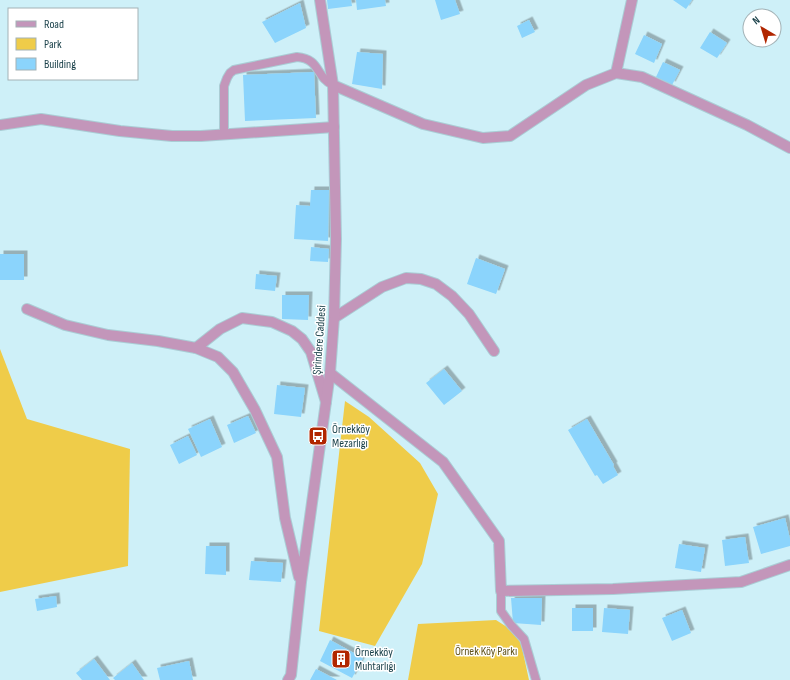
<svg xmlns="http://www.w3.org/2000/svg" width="790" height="680" font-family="'Sofia Sans Condensed',sans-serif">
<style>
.green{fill:#efcc49}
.building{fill:#8bd4fc;filter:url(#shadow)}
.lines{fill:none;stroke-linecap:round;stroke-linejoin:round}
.service-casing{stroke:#aacdd5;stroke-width:10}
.minor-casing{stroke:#aacdd5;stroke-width:12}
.tertiary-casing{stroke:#aacdd5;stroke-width:12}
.service{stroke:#c396ba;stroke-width:8}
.minor{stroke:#c396ba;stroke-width:10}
.tertiary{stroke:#c396ba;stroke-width:10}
.labels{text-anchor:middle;stroke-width:3;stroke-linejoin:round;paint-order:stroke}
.street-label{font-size:12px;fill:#183f48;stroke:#fff}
.poi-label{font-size:12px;fill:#183f48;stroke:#fff;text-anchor:start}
.park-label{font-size:12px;fill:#61521b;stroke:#fff}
</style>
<defs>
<filter id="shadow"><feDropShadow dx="3.5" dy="-3.5" stdDeviation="0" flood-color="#0004"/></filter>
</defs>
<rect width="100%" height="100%" fill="#cef0f8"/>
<path class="green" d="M 0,349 L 27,419 L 130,449 L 128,566 L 0,592 Z
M 345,401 L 369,417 L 420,463 L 438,494 L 422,564 L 375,646 L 319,631 Z
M 496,620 L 510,629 L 521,643 L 529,680 L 408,680 L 418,624 Z"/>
<path class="building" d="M 327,0 L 351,0 L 352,6 L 328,9 Z
M 356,0 L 385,0 L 386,6 L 357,10 Z
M 435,0 L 455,0 L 460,14 L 441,20 Z
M 673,0 L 692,0 L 686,9 Z
M 300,3 L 306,28 L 275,43 L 262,22 Z
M 529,20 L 535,32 L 522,38 L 517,26 Z
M 710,32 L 727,43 L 717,58 L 700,48 Z
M 644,35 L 662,44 L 654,63 L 635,54 Z
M 357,52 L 383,54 L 382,89 L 352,84 Z
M 663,62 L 680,70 L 672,85 L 656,77 Z
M 314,72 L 316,118 L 245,121 L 243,75 Z
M 311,190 L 329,190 L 328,241 L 294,239 L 296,205 L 310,206 Z
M 311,247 L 329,249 L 328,262 L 310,261 Z
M 0,254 L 24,254 L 24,280 L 0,280 Z
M 476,258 L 505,269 L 496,294 L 467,284 Z
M 256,274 L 277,276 L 275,291 L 255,289 Z
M 282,295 L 309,295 L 308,320 L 282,319 Z
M 444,369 L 462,391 L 444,405 L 426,383 Z
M 277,385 L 305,388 L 301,417 L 274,414 Z
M 248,416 L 256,433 L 234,443 L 227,425 Z
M 210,419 L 222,447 L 201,457 L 188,429 Z
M 587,419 L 614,465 L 613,466 L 618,475 L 603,484 L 597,475 L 595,476 L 568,430 Z
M 188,436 L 197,455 L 179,464 L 170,445 Z
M 785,518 L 790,539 L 790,546 L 761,554 L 753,527 Z
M 745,537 L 749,563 L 725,566 L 722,540 Z
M 679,544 L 705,548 L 701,572 L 675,568 Z
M 206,546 L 226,546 L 226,575 L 205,574 Z
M 251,561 L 283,563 L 281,582 L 249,580 Z
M 56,596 L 57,607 L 37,611 L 35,599 Z
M 511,598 L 542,598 L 541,625 L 513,623 Z
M 572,608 L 593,608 L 593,631 L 572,631 Z
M 604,608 L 630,610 L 628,634 L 602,632 Z
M 682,610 L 691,633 L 672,641 L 662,618 Z
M 330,640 L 363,658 L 352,678 L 320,661 Z
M 94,659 L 110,680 L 82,680 L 76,673 Z
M 189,661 L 193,680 L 160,680 L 157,668 Z
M 132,663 L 144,680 L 115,680 L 113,678 Z
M 316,669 L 337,680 L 310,680 Z"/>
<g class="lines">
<g class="service-casing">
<path id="service" d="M 224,134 L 224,86 L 227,78 L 230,73 L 234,70 L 297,57 C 321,59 315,77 333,85
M 501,591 L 501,611 L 511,625 L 524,639 L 536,680"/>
</g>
<g class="minor-casing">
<path id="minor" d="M 616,73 L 632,0
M 333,85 L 423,124 L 483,138 L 510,136 L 586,85 L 616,73 L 642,77 L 747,125 L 790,148
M 0,125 L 41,119 L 120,131 L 172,136 L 201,136 L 334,127
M 334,318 L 382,287 L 406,278 L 421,279 L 436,284 L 452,296 L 469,314 L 494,351
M 196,348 L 220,329 L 242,318 L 272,322 L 292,331 L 302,339 L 311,352 L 326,402
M 330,373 L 443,462 L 499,541 L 501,591 L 613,589 L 741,582 L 790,565"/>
</g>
<g class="tertiary-casing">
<path id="tertiary" d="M 27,309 L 65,325 L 108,335 L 158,341 L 196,348 L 218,357 L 233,372 L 255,410 L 277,457 L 285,518 L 299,577
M 288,680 L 291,675 L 301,582 L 330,373 L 334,318 L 336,239 L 333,85 L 320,0"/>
</g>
<use href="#service" class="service"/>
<use href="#minor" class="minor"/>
<use href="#tertiary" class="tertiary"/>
</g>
<defs>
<g id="bus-square" transform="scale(1)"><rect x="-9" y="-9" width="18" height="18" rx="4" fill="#b12600" stroke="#fff"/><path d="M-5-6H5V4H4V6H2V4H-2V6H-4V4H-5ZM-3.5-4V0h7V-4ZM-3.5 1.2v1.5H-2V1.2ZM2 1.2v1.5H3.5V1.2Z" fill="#fff"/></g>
<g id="building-square" transform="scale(1)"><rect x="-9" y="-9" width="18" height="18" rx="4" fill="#b12600" stroke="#fff"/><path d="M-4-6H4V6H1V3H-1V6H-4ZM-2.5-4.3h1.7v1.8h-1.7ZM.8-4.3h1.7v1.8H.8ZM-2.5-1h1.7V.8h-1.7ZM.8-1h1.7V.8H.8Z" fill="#fff"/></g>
</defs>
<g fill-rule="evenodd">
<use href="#bus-square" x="318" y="436"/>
<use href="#building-square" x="341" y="659"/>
</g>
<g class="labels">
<g class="street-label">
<text transform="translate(319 340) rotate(-86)" y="4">Şirindere Caddesi</text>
</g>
<g class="poi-label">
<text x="332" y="433">Örnekköy<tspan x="332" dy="14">Mezarlığı</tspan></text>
<text x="355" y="656">Örnekköy<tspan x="355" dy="14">Muhtarlığı</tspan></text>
</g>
<g class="park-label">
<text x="486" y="655">Örnek Köy Parkı</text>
</g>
</g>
<rect x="8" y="8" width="130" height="72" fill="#ffffff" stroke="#a3b2b6"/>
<rect x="16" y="21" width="20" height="6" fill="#c396ba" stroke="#a3b2b6"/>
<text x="44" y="28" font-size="12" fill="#183f48">Road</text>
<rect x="16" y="38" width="20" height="12" fill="#efcc49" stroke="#a3b2b6"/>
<text x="44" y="48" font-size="12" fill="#183f48">Park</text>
<rect x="16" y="58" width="20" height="12" fill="#8bd4fc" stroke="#a3b2b6"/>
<text x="44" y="68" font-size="12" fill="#183f48">Building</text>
<g transform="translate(762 28) rotate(322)"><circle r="19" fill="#ffffff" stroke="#a3b2b6"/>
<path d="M0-3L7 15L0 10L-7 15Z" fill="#b12600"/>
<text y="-6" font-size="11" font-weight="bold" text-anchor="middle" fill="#183f48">N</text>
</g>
</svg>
